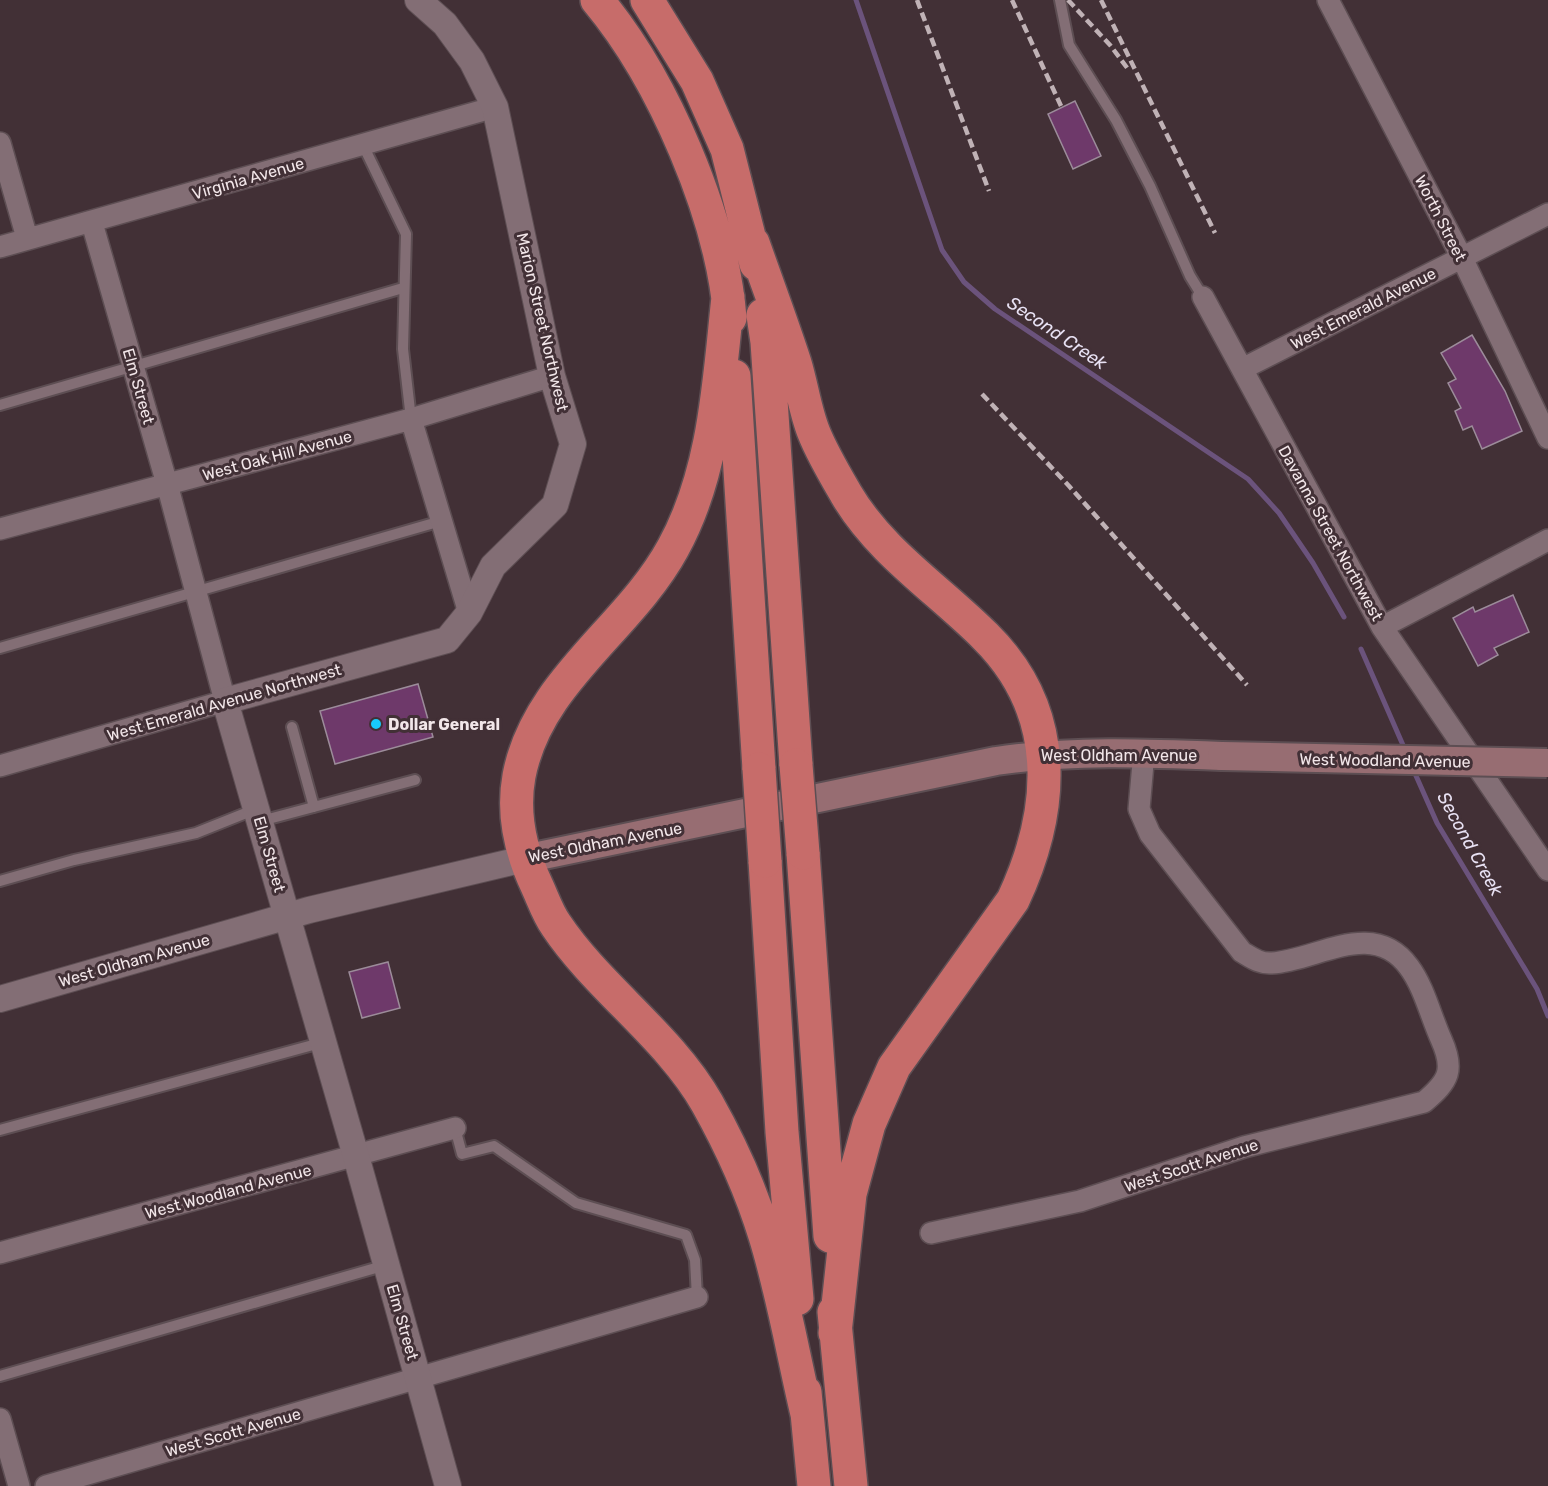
<svg xmlns="http://www.w3.org/2000/svg" width="1548" height="1486" font-family="Rubik,sans-serif">
<style>
.lines{fill:none;stroke-linecap:round;stroke-linejoin:round}
.stream{stroke:#6b537c;stroke-width:5}
.building{fill:#6e396a;stroke:#9c8c9a;stroke-width:1.5}
.service-casing{stroke:#5d4e53;stroke-width:14}
.minor-casing{stroke:#5d4e53;stroke-width:24}
.tertiary-casing{stroke:#5d4e53;stroke-width:28}
.secondary-casing{stroke:#5d4e53;stroke-width:32}
.motorway-casing{stroke:#5d4e53;stroke-width:36}
.service{stroke:#836e75;stroke-width:10}
.minor{stroke:#836e75;stroke-width:21}
.tertiary{stroke:#836e75;stroke-width:26}
.secondary{stroke:#976d72;stroke-width:28}
.motorway{stroke:#c76c6a;stroke-width:33}
.rail{stroke:#c0b2b6;stroke-width:4.5;stroke-dasharray:9 4.5;stroke-linecap:butt}
.secondary-bridge-casing{stroke:#5d4e53;stroke-width:32;stroke-linecap:butt}
.motorway-bridge-casing{stroke:#5d4e53;stroke-width:36;stroke-linecap:butt}
.secondary-bridge{stroke:#976d72;stroke-width:28}
.motorway-bridge{stroke:#c76c6a;stroke-width:33}
.poi-dot{fill:#17cafb;stroke:#423036;stroke-width:2}
.labels{text-anchor:middle;stroke-width:6;stroke-linejoin:round;paint-order:stroke}
.street-label{font-size:16px;fill:#f2e6e9;stroke:#423036}
.poi-label{font-size:16px;font-weight:bold;fill:#f2e6e9;stroke:#423036;text-anchor:start}
.water-label{font-size:18px;font-style:italic;fill:#e8e1f3;stroke:#423036}
</style>
<rect width="100%" height="100%" fill="#423036"/>
<g class="lines">
<path class="stream" d="M 856,0 L 942,250 L 964,282 L 995,309 L 1248,479 L 1279,513 L 1313,563 L 1344,617
M 1361,649 L 1406,752
M 1413,769 L 1437,823 L 1537,989 L 1548,1016"/>
</g>
<path class="building" d="M 1075,101 L 1101,156 L 1073,169 L 1048,114 Z
M 1472,335 L 1505,391 L 1522,431 L 1482,449 L 1472,426 L 1463,430 L 1455,411 L 1461,408 L 1448,383 L 1456,379 L 1441,353 Z
M 1513,595 L 1529,632 L 1494,648 L 1498,655 L 1478,666 L 1453,618 L 1473,607 L 1475,612 Z
M 418,684 L 433,737 L 335,764 L 320,711 Z
M 388,962 L 400,1008 L 362,1018 L 349,972 Z"/>
<g class="lines">
<g class="service-casing">
<path id="service" d="M 1060,0 L 1069,45 L 1116,120 L 1150,186 L 1190,276 L 1203,297
M 363,145 L 406,234 L 403,349 L 411,419
M 0,405 L 403,288
M 0,648 L 441,521
M 292,727 L 314,807
M 261,821 L 415,780
M 0,881 L 74,860 L 196,833 L 256,809
M 455,1128 L 462,1154 L 494,1146 L 576,1203 L 686,1235 L 695,1260 L 697,1297
M 0,1130 L 324,1042
M 0,1376 L 386,1265"/>
</g>
<g class="minor-casing">
<path id="minor" d="M 1328,0 L 1462,258 L 1548,438
M 0,143 L 27,238
M 0,247 L 495,107
M 1203,297 L 1382,627 L 1548,870
M 1242,369 L 1548,214
M 411,419 L 469,613
M 0,529 L 411,419 L 552,376
M 1382,627 L 1548,540
M 0,766 L 225,701 L 167,484 L 92,223
M 931,1233 L 1080,1201 L 1244,1147 L 1424,1102 C 1449,1081 1455,1070 1441,1039 C 1431,1017 1424,987 1409,967 C 1373,917 1316,961 1272,963 C 1260,964 1252,958 1242,952 L 1150,834 L 1139,809 L 1144,752
M 0,1253 L 455,1128
M 0,1419 L 19,1486
M 46,1486 L 697,1297"/>
</g>
<g class="tertiary-casing">
<path id="tertiary" d="M 418,0 L 445,24 L 472,61 L 495,107 L 552,376 L 573,444 L 555,505 L 493,566 L 469,613 L 447,640 L 225,701 L 356,1156 L 448,1486
M 0,999 L 309,910 L 524,859"/>
</g>
<g class="secondary-casing">
<path id="secondary" d="M 524,859 L 996,761 C 1071,750 1146,753 1222,756"/>
</g>
<g class="motorway-casing">
<path id="motorway" d="M 597,0 C 663,79 722,216 730,318
M 647,0 L 697,81 L 727,149 L 756,264
M 753,243 C 767,283 782,323 795,363 C 802,386 805,411 814,433 C 822,453 835,475 846,494 C 880,552 938,589 985,636 C 1061,711 1056,808 1013,900 L 894,1067 L 869,1124 L 850,1194 L 835,1333
M 728,297 C 719,381 715,472 673,548 C 629,629 537,681 519,776 C 512,814 521,852 537,886 C 543,899 548,914 556,925 C 598,988 669,1036 707,1103 C 730,1144 751,1190 765,1236 C 783,1294 793,1355 807,1414
M 763,315 L 767,342 L 796,765
M 734,376 L 759,769
M 803,853 L 830,1236
M 765,861 L 782,1132 L 797,1299
M 834,1312 L 851,1486
M 805,1392 L 814,1486"/>
</g>
<use href="#service" class="service"/>
<use href="#minor" class="minor"/>
<use href="#tertiary" class="tertiary"/>
<use href="#secondary" class="secondary"/>
<use href="#motorway" class="motorway"/>
<path class="rail" d="M 917,0 L 989,191
M 1012,0 L 1061,106
M 1068,0 L 1110,45 L 1128,69
M 1101,0 L 1215,233
M 982,394 L 1069,486 L 1247,685"/>
<g class="secondary-bridge-casing">
<path id="secondary-bridge" d="M 1222,756 L 1547,763"/>
</g>
<g class="motorway-bridge-casing">
<path id="motorway-bridge" d="M 796,765 L 803,853
M 759,769 L 765,861"/>
</g>
<use href="#secondary-bridge" class="secondary-bridge"/>
<use href="#motorway-bridge" class="motorway-bridge"/>
</g>
<circle class="poi-dot" cx="376" cy="724" r="6"/>
<g class="labels">
<g class="street-label">
<text transform="translate(248 178) rotate(-16)" y="6">Virginia Avenue</text>
<text transform="translate(1441 218) rotate(63)" y="6">Worth Street</text>
<text transform="translate(1363 308) rotate(-27)" y="6">West Emerald Avenue</text>
<text transform="translate(543 322) rotate(77)" y="6">Marion Street Northwest</text>
<text transform="translate(139 386) rotate(74)" y="6">Elm Street</text>
<text transform="translate(277 455) rotate(-15)" y="6">West Oak Hill Avenue</text>
<text transform="translate(1331 533) rotate(61)" y="6">Davanna Street Northwest</text>
<text transform="translate(224 702) rotate(-16)" y="6">West Emerald Avenue Northwest</text>
<text x="1119" y="761">West Oldham Avenue</text>
<text transform="translate(1385 760) rotate(1)" y="6">West Woodland Avenue</text>
<text transform="translate(605 842) rotate(-11)" y="6">West Oldham Avenue</text>
<text transform="translate(270 854) rotate(74)" y="6">Elm Street</text>
<text transform="translate(134 960) rotate(-16)" y="6">West Oldham Avenue</text>
<text transform="translate(1191 1165) rotate(-18)" y="6">West Scott Avenue</text>
<text transform="translate(228 1191) rotate(-15)" y="6">West Woodland Avenue</text>
<text transform="translate(403 1322) rotate(74)" y="6">Elm Street</text>
<text transform="translate(233 1432) rotate(-16)" y="6">West Scott Avenue</text>
</g>
<g class="poi-label">
<text x="388" y="730">Dollar General</text>
</g>
<g class="water-label">
<text transform="translate(1057 333) rotate(34)" y="6">Second Creek</text>
<text transform="translate(1470 844) rotate(61)" y="6">Second Creek</text>
</g>
</g>
</svg>
